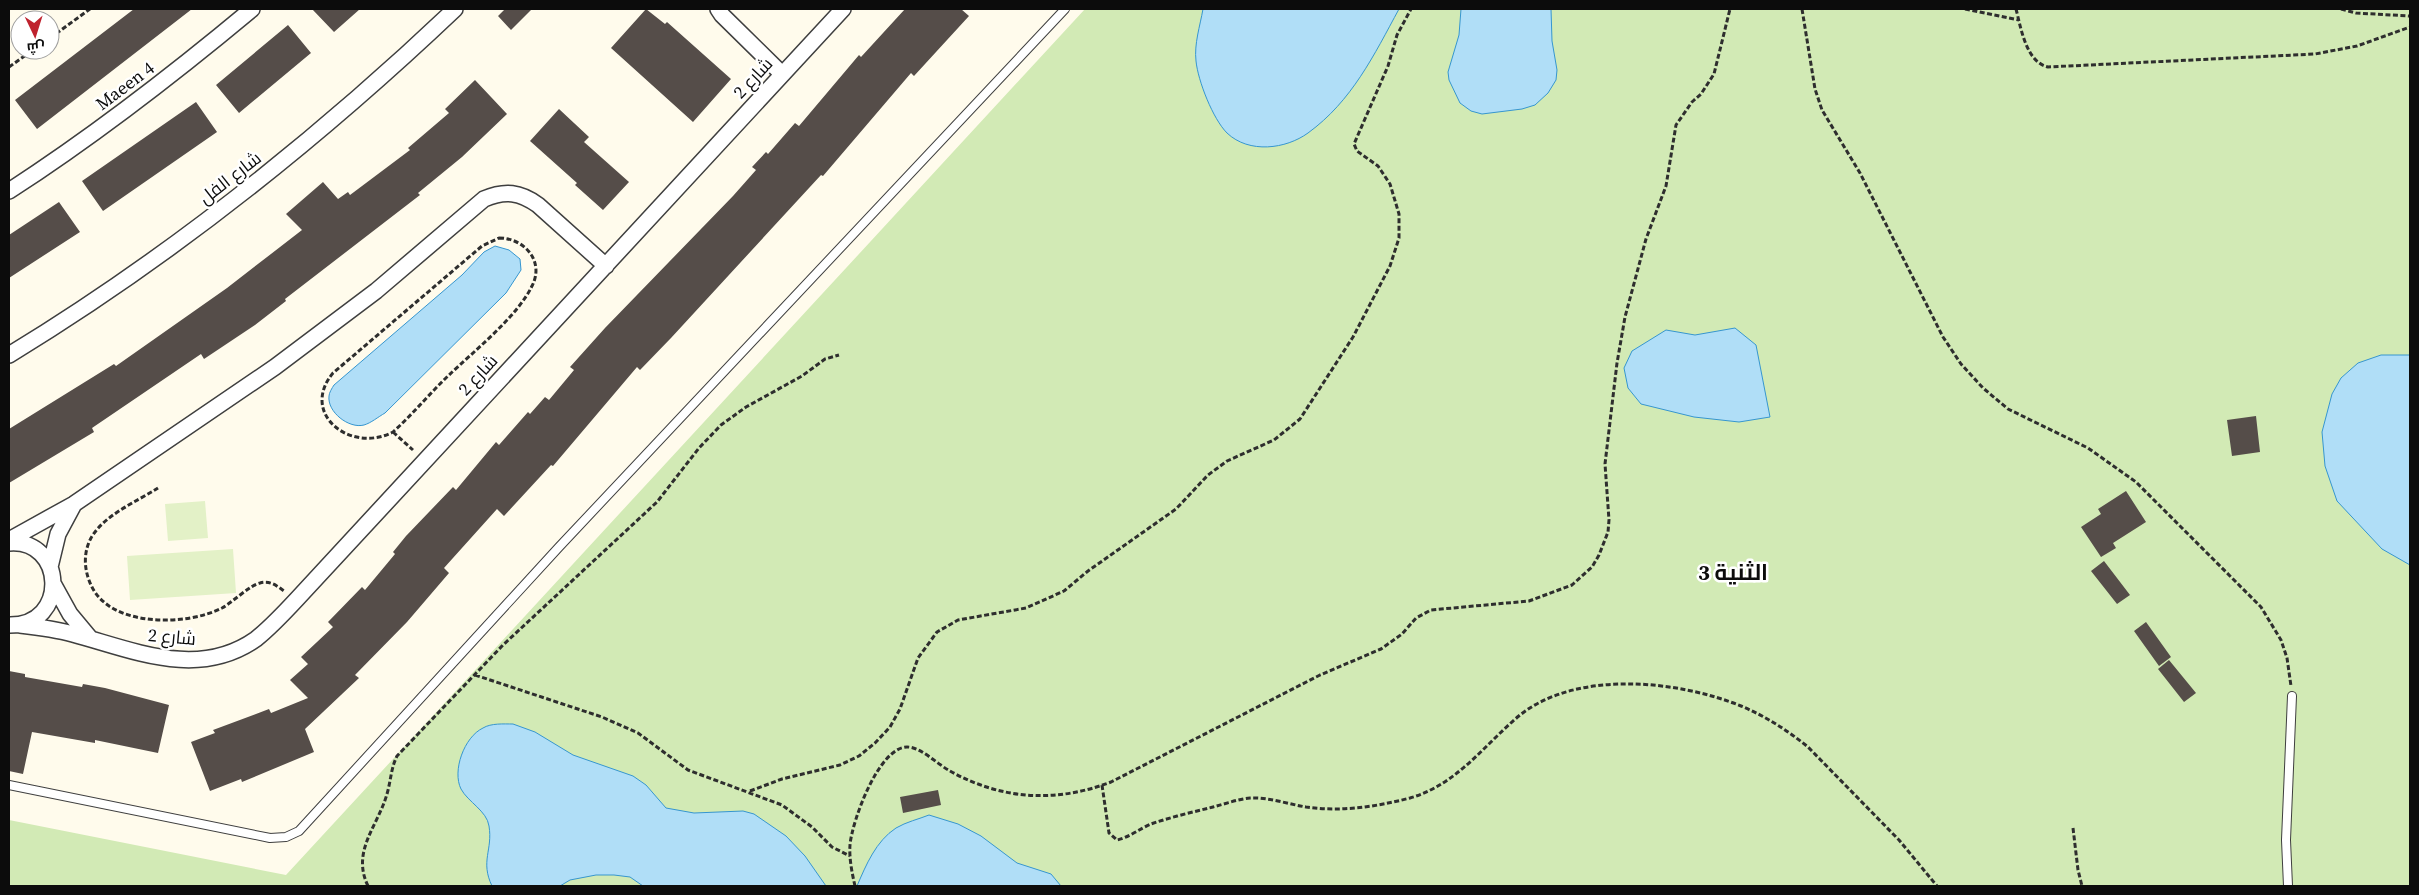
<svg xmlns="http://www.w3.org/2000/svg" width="2419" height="895" font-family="'Source Serif 4',Cairo,serif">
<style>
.green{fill:#d2eab5}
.pitch{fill:#e3f1c7}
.water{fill:#b0def7;stroke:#3696cf}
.building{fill:#554d49}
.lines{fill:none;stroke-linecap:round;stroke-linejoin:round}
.lane-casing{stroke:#3f3f3f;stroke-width:10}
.street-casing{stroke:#3f3f3f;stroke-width:18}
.path{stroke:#2e2e2e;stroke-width:3;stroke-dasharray:5 2.5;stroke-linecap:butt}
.lane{stroke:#fff;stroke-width:8}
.street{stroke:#fff;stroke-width:15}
.labels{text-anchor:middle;stroke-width:5;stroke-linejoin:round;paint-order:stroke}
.street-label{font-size:18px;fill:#0c0c0c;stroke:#fff}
.district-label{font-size:22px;font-weight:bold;fill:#0c0c0c;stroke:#fff}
</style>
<rect width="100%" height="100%" fill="#fffbec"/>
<path class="green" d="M 1085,9 L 2410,9 L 2410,886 L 9,886 L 9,820 L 286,875 Z"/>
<path class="pitch" d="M 205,501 L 208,538 L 168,541 L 165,504 Z
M 233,549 L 236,593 L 130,600 L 127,556 Z"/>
<path class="water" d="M 1203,9 L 1399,9 C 1374,55 1352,101 1308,133 C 1286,149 1249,154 1227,133 C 1213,119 1198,81 1196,61 C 1194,44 1200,26 1203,9 Z
M 1461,9 L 1551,9 L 1552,41 L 1557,70 L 1556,80 L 1548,93 L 1535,105 L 1522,109 L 1482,114 L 1471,111 L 1460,103 L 1449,80 L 1448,72 L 1459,35 Z
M 495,246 L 509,250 L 520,259 L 521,270 L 506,293 L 385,413 C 378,417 371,423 364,425 C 349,429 327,412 329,396 C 329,393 332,388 334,385 L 462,275 L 484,252 Z
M 1735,328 L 1756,345 L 1770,417 L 1739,422 L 1694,417 L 1641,404 L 1628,388 L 1624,368 L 1632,351 L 1666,330 L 1695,335 Z
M 2381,355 L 2410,355 L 2410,565 L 2382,549 L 2337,501 L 2325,466 L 2322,432 L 2332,394 L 2341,378 L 2358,363 Z
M 513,724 L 535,732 L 573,755 L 633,776 L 646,785 L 666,808 L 694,813 L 743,811 L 754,814 L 786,836 L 805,856 L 826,886 L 643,886 L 630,877 L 614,875 L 596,875 L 570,880 L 560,886 L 492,886 C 480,861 493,850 489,826 C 487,811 468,802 461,789 C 452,771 464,737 483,728 C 491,723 504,724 513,724 Z
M 929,815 L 958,824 L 981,836 L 1017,863 L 1051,874 L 1061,886 L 857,886 C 866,865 876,841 896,828 C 906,822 919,819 929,815 Z"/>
<path class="building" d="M 134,9 L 192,9 L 37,129 L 15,100 Z
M 312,9 L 360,9 L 334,32 Z
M 505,9 L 532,9 L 511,30 L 498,16 Z
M 646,9 L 665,24 L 667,22 L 731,79 L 693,122 L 611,48 Z
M 905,9 L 961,9 L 969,16 L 914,76 L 911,73 L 823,176 L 821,175 L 671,338 L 640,370 L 637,367 L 553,466 L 551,465 L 504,516 L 497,509 L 444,568 L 449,573 L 407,622 L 355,675 L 359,678 L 305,729 L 314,752 L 242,782 L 241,779 L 210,791 L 191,742 L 215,733 L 213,730 L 269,709 L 271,713 L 308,698 L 290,680 L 308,664 L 301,657 L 333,627 L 328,622 L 362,587 L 365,590 L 395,554 L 393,552 L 406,536 L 453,487 L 456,490 L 496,442 L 499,445 L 528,412 L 530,414 L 545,397 L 549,400 L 574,370 L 570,367 L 605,328 L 733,196 L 756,170 L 752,167 L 766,152 L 768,154 L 795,123 L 799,126 L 859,55 L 861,57 Z
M 288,25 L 311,53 L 239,113 L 216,85 Z
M 475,80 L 507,114 L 462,157 L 418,193 L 420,195 L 285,299 L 286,301 L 255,325 L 204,359 L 201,354 L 92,428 L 94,432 L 9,483 L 9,429 L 114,364 L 116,366 L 227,288 L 302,230 L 286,214 L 323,182 L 338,199 L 348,192 L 350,195 L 410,150 L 408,148 L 449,113 L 445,109 Z
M 196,102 L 217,132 L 103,211 L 82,181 Z
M 559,109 L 589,137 L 584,142 L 629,182 L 603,210 L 575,185 L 577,183 L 530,141 Z
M 59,202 L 80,232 L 9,278 L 9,235 Z
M 2256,416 L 2260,452 L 2232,456 L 2227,420 Z
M 2126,491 L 2146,522 L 2113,543 L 2116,548 L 2101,557 L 2081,527 L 2101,514 L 2098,509 Z
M 2104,561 L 2130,595 L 2117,604 L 2091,571 Z
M 2146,622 L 2171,657 L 2159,666 L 2134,631 Z
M 2169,660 L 2196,693 L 2184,702 L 2158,669 Z
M 9,671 L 25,674 L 25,677 L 82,687 L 83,684 L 105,688 L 169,705 L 158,753 L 95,740 L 95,743 L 32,732 L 23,774 L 9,771 Z
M 938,790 L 941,805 L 903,813 L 900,797 Z"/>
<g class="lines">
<g class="lane-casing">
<path id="lane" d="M 9,785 L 270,838 L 286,837 L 299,831 L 559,547 L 1065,9
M 2288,886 L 2286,840 L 2292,696"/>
</g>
<g class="street-casing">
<path id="street" d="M 718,9 L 722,15 L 782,74
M 9,191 C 94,136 174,74 252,9
M 9,355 C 170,257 319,138 455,9
M 9,540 L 74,504 L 275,367 L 376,291 L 484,199 C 505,190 520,192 538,205 L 606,266
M 9,543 C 65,538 70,626 9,625
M 50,567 L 58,534 L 73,506
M 54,585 L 70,614 L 90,638
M 20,625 C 38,627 55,629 73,634 C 133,650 198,680 256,639 C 271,627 284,613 297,599 L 843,9"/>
</g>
<path class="path" d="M 1802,9 L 1815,89 L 1822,110 L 1860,173 L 1943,337 L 1961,364 L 1983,388 L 2008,409 L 2088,448 L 2136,482 L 2261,607 L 2281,640 L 2287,658 L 2291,686
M 1965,9 L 2019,20
M 2016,9 C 2021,28 2026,62 2048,67 L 2315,54 L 2357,46 L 2410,27
M 2341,9 L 2356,13 L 2410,16
M 50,38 L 90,9
M 9,67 L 33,50
M 499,238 C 524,238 545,261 532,286 C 517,317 474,351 449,375 C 430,393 413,414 393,432 C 351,454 299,414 333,373 L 482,246 Z
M 393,432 L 413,450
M 158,488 C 136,502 104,515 91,538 C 83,553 84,570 91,585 C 110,628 187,626 222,608 C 233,602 250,585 260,583 C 270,580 277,586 284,591
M 475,675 L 602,717 L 638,733 L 688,770 L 782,805 L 812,827 L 832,847 L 850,856
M 1102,785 L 1109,833 L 1117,840 C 1128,838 1141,828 1151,824 C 1171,817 1193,812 1213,807 C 1225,804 1238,799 1250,798 C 1268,797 1288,804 1306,807 C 1341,812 1375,807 1410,798 C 1458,784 1484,745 1520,715 C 1577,670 1677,680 1741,706 C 1765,716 1787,730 1808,747 L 1899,840 L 1937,886
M 750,791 L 782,779 L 840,765 L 859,756 L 875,743 L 890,727 L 900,709 L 918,658 L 937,632 L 958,620 L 1026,608 L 1064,591 L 1088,571 L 1176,509 L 1208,475 L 1227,461 L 1274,440 L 1300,419 L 1353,337 L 1390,266 L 1399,238 L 1399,214 L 1390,184 L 1378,166 L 1357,151 L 1354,144 L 1388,66 L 1397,35 L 1411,9
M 2073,828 L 2078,870 L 2082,886
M 368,886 C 351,851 378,826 387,794 C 391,780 391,768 397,756 L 503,645 L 657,502 L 699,448 L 721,425 L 746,407 L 802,376 L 825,359 L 839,355
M 855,886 C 852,873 849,858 850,845 C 852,821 879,747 907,747 C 921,747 937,764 950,771 C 1002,800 1056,803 1111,782 L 1320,675 L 1381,649 L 1402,634 L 1416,618 L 1431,610 L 1529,601 L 1572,585 L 1592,567 L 1599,555 L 1608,532 L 1609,520 L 1605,464 L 1617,363 L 1625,317 L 1646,239 L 1666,186 L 1676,125 L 1692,102 L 1701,94 L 1714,74 L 1730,9"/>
<use href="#lane" class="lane"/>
<use href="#street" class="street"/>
</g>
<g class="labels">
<g class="street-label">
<text transform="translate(753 78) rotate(-47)" y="6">شارع 2</text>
<text transform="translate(125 86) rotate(-37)" y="6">Maeen 4</text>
<text transform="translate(230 178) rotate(-38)" y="6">شارع الفل</text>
<text transform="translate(478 375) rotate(-47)" y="6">شارع 2</text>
<text transform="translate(172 637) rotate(5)" y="6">شارع 2</text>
</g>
<g class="district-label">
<text x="1733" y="580">الثنية 3</text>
</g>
</g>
<rect width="2419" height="895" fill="none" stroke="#0c0c0c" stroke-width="20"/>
<g transform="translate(35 35) rotate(176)"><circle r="24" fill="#ffffff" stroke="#9e9e9e"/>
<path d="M0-4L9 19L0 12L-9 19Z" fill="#bf222e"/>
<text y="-8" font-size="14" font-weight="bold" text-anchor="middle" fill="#0c0c0c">ش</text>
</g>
</svg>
